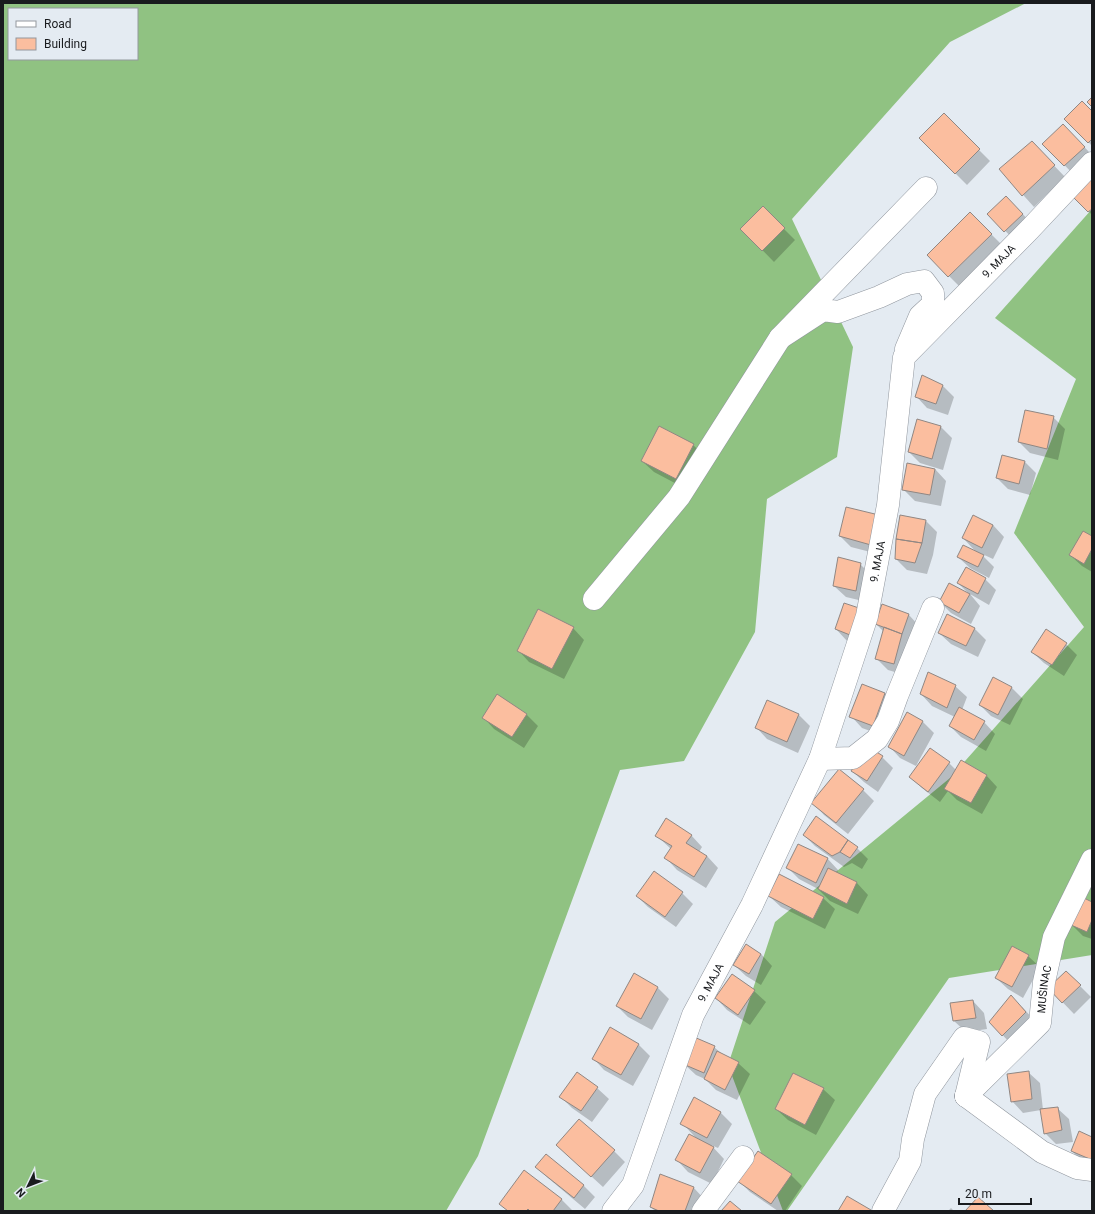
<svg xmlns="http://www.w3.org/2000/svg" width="1095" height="1214" font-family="Roboto,sans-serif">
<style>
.forest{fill:#90c282;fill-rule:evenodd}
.shadow{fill:#0003}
.building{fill:#fbbe9f;stroke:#908783}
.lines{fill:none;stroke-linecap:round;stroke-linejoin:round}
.minor-casing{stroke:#90969e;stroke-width:23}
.minor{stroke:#fff;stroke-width:22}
.labels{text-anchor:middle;stroke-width:3;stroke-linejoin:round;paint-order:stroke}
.street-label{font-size:11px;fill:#191b1e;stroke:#e4ebf2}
</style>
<rect width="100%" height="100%" fill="#e4ebf2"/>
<path class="forest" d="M 3,3 L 1026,3 L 950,42 L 792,219 L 853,347 L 837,457 L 767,499 L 755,632 L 684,761 L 620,770 L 478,1156 L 446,1211 L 3,1211 ZM 9,9 L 137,9 L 137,59 L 9,59 Z
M 1092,209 L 1092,955 L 949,978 L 787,1211 L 783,1211 L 728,1065 L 775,922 L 950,778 L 1084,627 L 1014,533 L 1076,379 L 995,318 Z"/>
<path class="shadow" d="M 1092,112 L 1092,146 L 1077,130 Z
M 944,115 L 990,161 L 967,185 L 920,138 Z
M 1063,125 L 1092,155 L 1076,177 L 1044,144 Z
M 1043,154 L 1065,177 L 1034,207 L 1000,169 Z
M 1092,177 L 1092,215 L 1073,195 Z
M 763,208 L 795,240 L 774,262 L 742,229 Z
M 1017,208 L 1034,226 L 1016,242 L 989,214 Z
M 970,213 L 1002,245 L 960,287 L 928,255 Z
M 943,386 L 954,397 L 948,415 L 927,408 L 916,396 Z
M 1053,417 L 1065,429 L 1058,460 L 1030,453 L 1019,442 Z
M 918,420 L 941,427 L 952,438 L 943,470 L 920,463 L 909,452 Z
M 693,445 L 705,456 L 688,490 L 654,472 L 642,461 Z
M 1024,461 L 1036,473 L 1030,495 L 1008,489 L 997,478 Z
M 935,469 L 946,481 L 941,506 L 915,501 L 904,490 Z
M 847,508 L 882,555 L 851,547 L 840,536 Z
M 974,516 L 993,525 L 1004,537 L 993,559 L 980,553 L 994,567 L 989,578 L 970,568 L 958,557 L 977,553 L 963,538 Z
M 926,521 L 937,532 L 933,555 L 927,574 L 907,570 L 896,559 Z
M 1092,538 L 1092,572 L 1082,566 L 1070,555 Z
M 860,564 L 871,575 L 867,602 L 846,597 L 834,586 Z
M 985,579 L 996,590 L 989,605 L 970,594 L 980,606 L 971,624 L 951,613 L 940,602 L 969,594 L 958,583 Z
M 845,604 L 861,645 L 847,641 L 836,629 Z
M 883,605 L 909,615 L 920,627 L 905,675 L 888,670 L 876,658 L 884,632 L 876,624 Z
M 573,628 L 584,640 L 564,679 L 529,662 L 518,650 Z
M 974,628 L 986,640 L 978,657 L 951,644 L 939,633 Z
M 1066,644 L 1077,655 L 1064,676 L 1044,663 L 1032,652 Z
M 993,678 L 1012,688 L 1023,699 L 1010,725 L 991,716 L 980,705 Z
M 955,686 L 967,697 L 962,710 L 984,722 L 995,734 L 986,751 L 961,737 L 950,726 L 955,717 L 932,706 L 921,694 Z
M 885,693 L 896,705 L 884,736 L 862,728 L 851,716 Z
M 497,696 L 527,715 L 538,726 L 524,748 L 494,729 L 483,717 Z
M 907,713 L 923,722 L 934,733 L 916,766 L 900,758 L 889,746 Z
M 799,715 L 810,726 L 798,753 L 767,739 L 756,727 Z
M 882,757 L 893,768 L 878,792 L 864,782 L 852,771 Z
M 949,763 L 956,770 L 986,775 L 997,787 L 982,814 L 957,800 L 948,791 L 940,802 L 922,788 L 910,777 Z
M 863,790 L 874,801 L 848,834 L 824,815 L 813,803 Z
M 691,835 L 702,847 L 699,852 L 707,856 L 718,868 L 706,888 L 677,870 L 666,858 L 671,849 L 657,836 Z
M 804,835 L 857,848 L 868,859 L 862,869 L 852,863 L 844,867 L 815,846 Z
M 827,858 L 838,870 L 837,873 L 857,883 L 868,895 L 858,914 L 830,901 L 818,889 L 799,879 L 788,868 Z
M 682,893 L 693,904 L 676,927 L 648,907 L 637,896 Z
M 769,896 L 823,898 L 835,909 L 825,929 L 781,907 Z
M 1092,903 L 1092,939 L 1083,936 L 1072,925 Z
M 761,954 L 772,966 L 761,985 L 746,976 L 734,965 Z
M 1028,956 L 1040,967 L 1023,998 L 1008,989 L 996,978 Z
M 1066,972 L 1091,997 L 1074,1014 L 1049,988 Z
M 634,975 L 658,988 L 669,999 L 652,1030 L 628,1017 L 617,1006 Z
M 732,975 L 754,991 L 766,1002 L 750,1025 L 727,1010 L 716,998 Z
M 973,1001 L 984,1013 L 987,1029 L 966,1032 L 954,1021 Z
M 1022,1007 L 1037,1023 L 1014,1047 L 990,1022 Z
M 639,1045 L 650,1056 L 633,1086 L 604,1070 L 593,1058 Z
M 714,1047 L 722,1054 L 738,1063 L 750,1074 L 737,1100 L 716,1090 L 705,1079 L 696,1075 L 684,1064 Z
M 1028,1072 L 1040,1083 L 1043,1110 L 1057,1108 L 1069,1119 L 1073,1142 L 1056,1144 L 1045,1133 L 1041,1110 L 1023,1113 L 1012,1101 Z
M 597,1088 L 609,1099 L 592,1122 L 572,1108 L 561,1097 Z
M 823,1089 L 835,1100 L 816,1135 L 788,1120 L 776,1109 Z
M 720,1112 L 732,1124 L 718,1148 L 711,1145 L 724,1159 L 712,1184 L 688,1172 L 677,1160 L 696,1138 L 682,1123 Z
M 1092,1138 L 1092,1166 L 1083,1163 L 1072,1151 Z
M 614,1151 L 625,1162 L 603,1187 L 569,1156 Z
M 546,1155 L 584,1186 L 595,1197 L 585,1209 L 548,1178 L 537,1167 Z
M 524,1171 L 562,1200 L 573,1211 L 508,1211 L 500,1204 Z
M 660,1175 L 694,1188 L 705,1200 L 700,1211 L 655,1211 L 651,1207 Z
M 791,1175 L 802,1186 L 785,1211 L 778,1211 L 750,1192 L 739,1181 Z
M 951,1208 L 954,1211 L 948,1211 Z"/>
<path class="building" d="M 1092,97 L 1092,107 L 1087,102 Z
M 1082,101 L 1092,111 L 1092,139 L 1088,143 L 1064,119 Z
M 944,113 L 980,149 L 955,174 L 919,138 Z
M 1063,124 L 1085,147 L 1064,166 L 1042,144 Z
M 1032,141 L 1055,165 L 1022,196 L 999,169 Z
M 1092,176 L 1092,209 L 1088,212 L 1071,195 Z
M 1006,196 L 1023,214 L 1004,232 L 987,214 Z
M 763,206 L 785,228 L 762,251 L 740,229 Z
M 970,212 L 992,234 L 948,277 L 927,255 Z
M 922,375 L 943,385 L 936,404 L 915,397 Z
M 1025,410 L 1054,416 L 1047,449 L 1018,442 Z
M 917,419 L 941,426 L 932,459 L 908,452 Z
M 659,426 L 694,444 L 676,479 L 641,461 Z
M 1002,455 L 1025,461 L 1019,484 L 996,478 Z
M 907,463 L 935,469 L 930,495 L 902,490 Z
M 846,507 L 879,515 L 871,545 L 839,536 Z
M 900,515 L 926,520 L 922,543 L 896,539 Z
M 973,515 L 993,525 L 982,548 L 962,538 Z
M 1083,531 L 1092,536 L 1092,549 L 1084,564 L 1069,555 Z
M 896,539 L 922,543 L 915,563 L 895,559 Z
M 963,545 L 984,555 L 978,567 L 957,557 Z
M 838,557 L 861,563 L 856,591 L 833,586 Z
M 966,567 L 986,578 L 978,594 L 957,583 Z
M 949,583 L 970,594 L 959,613 L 939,602 Z
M 844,603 L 859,608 L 850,635 L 835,629 Z
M 882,604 L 909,614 L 902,634 L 875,624 Z
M 538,609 L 574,627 L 552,669 L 517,651 Z
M 947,614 L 975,628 L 966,646 L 938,633 Z
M 884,627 L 902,634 L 894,664 L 875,659 Z
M 1046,629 L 1067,643 L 1052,665 L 1031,652 Z
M 928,672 L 956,685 L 947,708 L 920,694 Z
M 993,677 L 1012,687 L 998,715 L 979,705 Z
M 862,684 L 885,693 L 873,726 L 849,717 Z
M 497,694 L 527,714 L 512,737 L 482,718 Z
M 767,700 L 799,714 L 787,742 L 755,728 Z
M 959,707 L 985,721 L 974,740 L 949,726 Z
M 907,712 L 923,721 L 904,756 L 888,747 Z
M 867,746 L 883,756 L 867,781 L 851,771 Z
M 930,748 L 950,762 L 928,792 L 909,777 Z
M 961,760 L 987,775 L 971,803 L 944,789 Z
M 839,769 L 864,789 L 836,823 L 811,803 Z
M 816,816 L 848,840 L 840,852 L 832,856 L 803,835 Z
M 666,818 L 692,835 L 686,843 L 707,856 L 694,877 L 664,858 L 672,846 L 655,836 Z
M 848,840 L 858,847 L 850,858 L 840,852 Z
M 798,844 L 828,858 L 816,883 L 786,868 Z
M 828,868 L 857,882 L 847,904 L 818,889 Z
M 654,871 L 683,892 L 665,917 L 636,896 Z
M 779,874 L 824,897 L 813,919 L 768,896 Z
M 1082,897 L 1092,902 L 1092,920 L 1087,932 L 1071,925 Z
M 746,944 L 761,954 L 749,974 L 733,965 Z
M 1012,946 L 1029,955 L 1012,987 L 995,978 Z
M 1066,971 L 1081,985 L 1062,1003 L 1048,988 Z
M 634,973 L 658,987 L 641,1019 L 616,1006 Z
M 732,974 L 755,990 L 738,1015 L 715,998 Z
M 1011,995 L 1026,1012 L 1002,1036 L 989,1022 Z
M 973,1000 L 976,1018 L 953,1021 L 950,1003 Z
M 610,1027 L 639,1044 L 621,1075 L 592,1059 Z
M 694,1037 L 715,1046 L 704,1073 L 683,1064 Z
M 717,1051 L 739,1062 L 725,1090 L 704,1079 Z
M 1029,1071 L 1032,1099 L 1011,1102 L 1007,1074 Z
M 577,1072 L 598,1087 L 581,1111 L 559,1097 Z
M 793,1073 L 824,1088 L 805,1125 L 775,1109 Z
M 694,1097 L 721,1112 L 707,1138 L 680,1124 Z
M 1058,1107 L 1062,1130 L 1044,1134 L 1040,1109 Z
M 579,1119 L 615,1150 L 591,1177 L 556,1145 Z
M 1079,1131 L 1092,1137 L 1092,1160 L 1071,1151 Z
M 689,1134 L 714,1147 L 700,1173 L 675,1160 Z
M 758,1151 L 792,1174 L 771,1204 L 737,1181 Z
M 546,1154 L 584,1185 L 574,1198 L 535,1167 Z
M 524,1170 L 562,1199 L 553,1211 L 530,1211 L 528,1209 L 526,1211 L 508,1211 L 499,1204 Z
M 660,1174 L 694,1187 L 685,1211 L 659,1211 L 650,1207 Z
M 847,1196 L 871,1210 L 870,1211 L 838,1211 Z
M 978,1197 L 994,1211 L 965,1211 Z
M 730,1201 L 742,1211 L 721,1211 Z"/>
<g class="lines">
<g class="minor-casing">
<g id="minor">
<path d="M 906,349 L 920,316 L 933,304 L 933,293 L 924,281 L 907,284 L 879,297 L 838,312 L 823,310 L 780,338 L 926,188"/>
<path d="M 594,599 L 679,497 L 780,338"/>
<path d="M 820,759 L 853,758 L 877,739 L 888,721 L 897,696 L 933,608"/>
<path id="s1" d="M 966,1096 L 1040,1023 L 1044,982 L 1054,937 L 1092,860"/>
<path d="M 966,1096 L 1042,1152 L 1077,1168 L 1092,1170"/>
<path id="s2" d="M 613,1211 L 633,1185 L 693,1015 L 752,905 L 820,759 L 867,616 L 888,505 L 904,357 L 1030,229 L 1092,163"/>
<path d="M 703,1211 L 743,1157"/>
<path d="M 883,1211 L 910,1161 L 913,1139 L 925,1094 L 964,1038 L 979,1042 L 966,1096"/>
</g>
</g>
<use href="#minor" class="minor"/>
</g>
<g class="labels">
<g class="street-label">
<text dy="4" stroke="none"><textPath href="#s2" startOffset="1046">9. MAJA</textPath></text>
<text dy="4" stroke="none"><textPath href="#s2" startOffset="705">9. MAJA</textPath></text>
<text dy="4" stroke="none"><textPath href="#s2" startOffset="250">9. MAJA</textPath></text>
<text dy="4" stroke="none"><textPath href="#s1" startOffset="138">MUŠINAC</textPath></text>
</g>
</g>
<rect width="1095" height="1214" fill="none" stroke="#191b1e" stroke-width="8"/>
<rect x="8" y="8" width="130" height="52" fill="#e4ebf2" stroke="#93989d"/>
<rect x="16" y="21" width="20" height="6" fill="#ffffff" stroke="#93989d"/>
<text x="44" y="28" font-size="12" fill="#191b1e">Road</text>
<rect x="16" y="38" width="20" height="12" fill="#fbbe9f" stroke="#93989d"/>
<text x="44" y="48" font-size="12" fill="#191b1e">Building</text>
<g transform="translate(28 1186) rotate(227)" stroke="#e4ebf2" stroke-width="3" paint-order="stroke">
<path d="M0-3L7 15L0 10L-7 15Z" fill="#191b1e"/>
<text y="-6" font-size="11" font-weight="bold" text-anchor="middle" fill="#191b1e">N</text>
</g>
<path d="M959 1198v6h72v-6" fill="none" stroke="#191b1e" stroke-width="2"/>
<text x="965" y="1198" font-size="12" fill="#191b1e" stroke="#e4ebf2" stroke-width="3" paint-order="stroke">20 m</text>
</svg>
